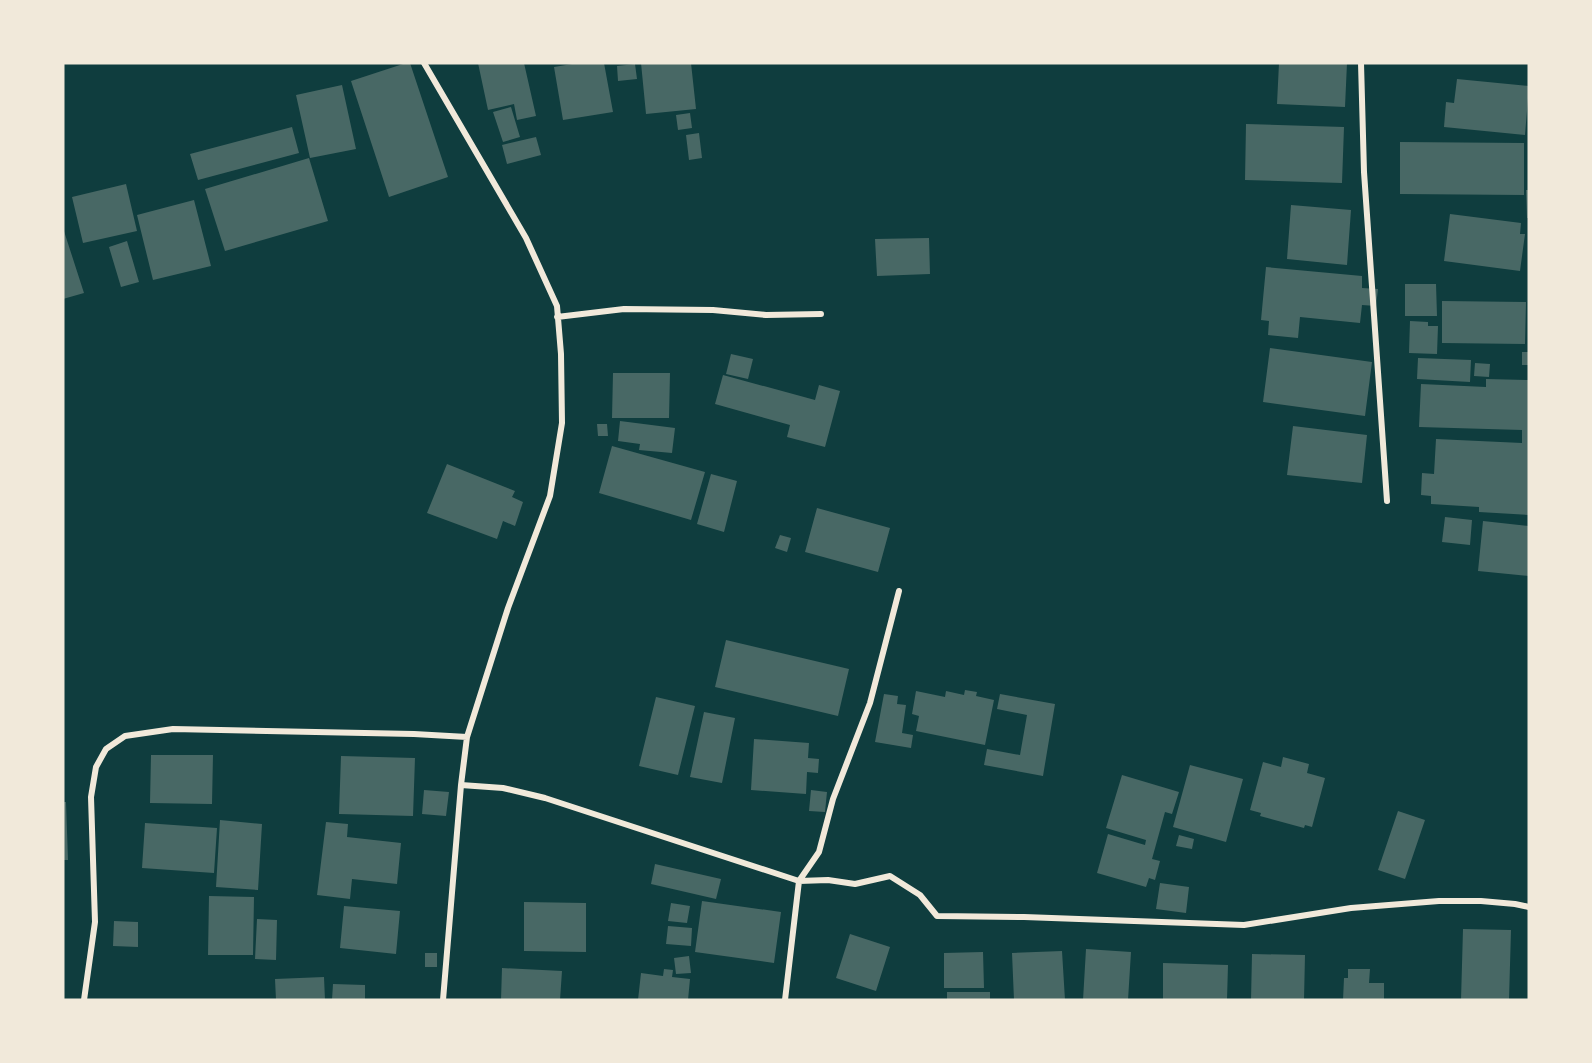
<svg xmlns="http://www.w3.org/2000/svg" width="1592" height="1063" font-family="Manrope,sans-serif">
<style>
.building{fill:#486865}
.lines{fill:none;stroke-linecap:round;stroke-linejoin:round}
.minor{stroke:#f1e9da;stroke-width:6}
</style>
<rect width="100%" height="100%" fill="#0f3d3e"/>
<path class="building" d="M 406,63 L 410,63 L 448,177 L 389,197 L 351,81 Z
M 478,63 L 524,63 L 536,116 L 517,120 L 514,104 L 488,110 Z
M 578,63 L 604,63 L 613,112 L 563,120 L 554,67 Z
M 641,63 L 691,63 L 696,109 L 646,114 Z
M 1279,63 L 1347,63 L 1345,107 L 1277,104 Z
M 635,64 L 637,79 L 618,81 L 617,66 Z
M 1457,79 L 1529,86 L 1525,135 L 1444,127 L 1446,102 L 1454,103 Z
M 342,85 L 356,149 L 310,158 L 296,95 Z
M 511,107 L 520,137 L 503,142 L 493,112 Z
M 690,113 L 692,128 L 678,130 L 676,115 Z
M 1246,124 L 1344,127 L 1342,183 L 1245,180 Z
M 292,127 L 299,153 L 198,180 L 190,154 Z
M 699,133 L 702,158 L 689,160 L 686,135 Z
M 536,137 L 541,155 L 507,164 L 502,145 Z
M 1400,142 L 1524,143 L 1524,195 L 1400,194 Z
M 309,158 L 328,221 L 225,251 L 205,189 Z
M 126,184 L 137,231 L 83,243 L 72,197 Z
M 1526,190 L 1529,190 L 1529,218 L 1527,218 Z
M 194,200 L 211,266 L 153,280 L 137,215 Z
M 1291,205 L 1351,210 L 1347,265 L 1287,259 Z
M 1450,214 L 1521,223 L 1520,234 L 1525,234 L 1520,271 L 1444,261 Z
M 63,228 L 84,293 L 63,299 Z
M 929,238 L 930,274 L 877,276 L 875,239 Z
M 127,241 L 139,282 L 121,287 L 109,247 Z
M 1266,267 L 1362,276 L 1362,288 L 1378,289 L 1376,306 L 1362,305 L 1360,323 L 1300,317 L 1298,338 L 1268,335 L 1269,321 L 1261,320 Z
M 1405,284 L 1436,284 L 1437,316 L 1405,316 Z
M 1442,301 L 1526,302 L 1525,344 L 1442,343 Z
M 1410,321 L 1428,322 L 1428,326 L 1438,326 L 1437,354 L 1409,353 Z
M 1270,348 L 1372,362 L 1365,416 L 1263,402 Z
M 1522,352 L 1529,352 L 1529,365 L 1522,365 Z
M 731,354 L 753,359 L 748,379 L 726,374 Z
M 1418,358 L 1471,360 L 1470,382 L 1417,379 Z
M 1475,363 L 1490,364 L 1489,377 L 1474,376 Z
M 613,373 L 670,373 L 669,418 L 612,418 Z
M 723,375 L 815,400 L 819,385 L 840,391 L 825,447 L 787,437 L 790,425 L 715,404 Z
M 1486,379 L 1529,380 L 1529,515 L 1479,512 L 1479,507 L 1431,504 L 1431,496 L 1421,495 L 1422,473 L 1434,474 L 1436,439 L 1522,443 L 1522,430 L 1419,427 L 1421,384 L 1486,387 Z
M 620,421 L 675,428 L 672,453 L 639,450 L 640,444 L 618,441 Z
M 597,424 L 607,424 L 608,436 L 598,436 Z
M 1293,426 L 1367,435 L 1362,483 L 1287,475 Z
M 612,446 L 705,472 L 691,520 L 599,493 Z
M 447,464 L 515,491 L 512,497 L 523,502 L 515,526 L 503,521 L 497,539 L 427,513 Z
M 711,474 L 737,481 L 724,532 L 697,524 Z
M 817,508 L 890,528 L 878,572 L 805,552 Z
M 1445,517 L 1472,520 L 1470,545 L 1442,542 Z
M 1483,521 L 1529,526 L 1529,576 L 1478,571 Z
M 780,535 L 791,538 L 787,552 L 775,548 Z
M 726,640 L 849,669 L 838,716 L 715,687 Z
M 965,690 L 977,692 L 976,696 L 994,700 L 985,745 L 916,731 L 919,716 L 912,714 L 916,691 L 945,697 L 946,691 L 964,695 Z
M 884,694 L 898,696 L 897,704 L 906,705 L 902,733 L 913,735 L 911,748 L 875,742 Z
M 1000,694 L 1055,704 L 1043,776 L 984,765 L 987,749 L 1020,755 L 1027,715 L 997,709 Z
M 656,697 L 695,706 L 678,775 L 639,766 Z
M 704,712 L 735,718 L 722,783 L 690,777 Z
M 754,739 L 809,743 L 808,758 L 819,759 L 818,773 L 807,772 L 806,794 L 751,790 Z
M 151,755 L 213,755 L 212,804 L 150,803 Z
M 341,756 L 415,758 L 413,816 L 339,814 Z
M 1283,757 L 1309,764 L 1307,773 L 1325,778 L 1312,827 L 1305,825 L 1304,828 L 1260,816 L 1261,813 L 1250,810 L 1263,762 L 1281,767 Z
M 1190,765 L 1243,779 L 1226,842 L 1173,827 Z
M 1122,775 L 1179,792 L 1172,814 L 1165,812 L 1152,859 L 1160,861 L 1155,880 L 1149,878 L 1146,887 L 1097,873 L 1108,834 L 1145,845 L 1146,840 L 1106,828 Z
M 424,790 L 449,792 L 446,816 L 422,814 Z
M 811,790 L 827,792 L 825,812 L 809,811 Z
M 63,802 L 66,802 L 68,860 L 63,860 Z
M 1398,811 L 1425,820 L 1405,879 L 1378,870 Z
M 220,820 L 262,824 L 258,890 L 216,887 Z
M 326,822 L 348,824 L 347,837 L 401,843 L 397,884 L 352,879 L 350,899 L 317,895 Z
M 145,823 L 217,828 L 214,873 L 142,868 Z
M 1179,835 L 1194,839 L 1192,849 L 1176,846 Z
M 655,864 L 721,879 L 716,899 L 651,884 Z
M 1160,883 L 1189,887 L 1186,913 L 1156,909 Z
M 209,896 L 254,897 L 253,955 L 208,955 Z
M 702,901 L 781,912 L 774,963 L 695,952 Z
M 524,902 L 586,903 L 586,952 L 524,951 Z
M 671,903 L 690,906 L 687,923 L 668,921 Z
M 344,906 L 400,911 L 396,954 L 340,948 Z
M 257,919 L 277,920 L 276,960 L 255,959 Z
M 114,921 L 138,922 L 138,947 L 113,946 Z
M 668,926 L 692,928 L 691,946 L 666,944 Z
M 1463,929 L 1511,930 L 1509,1000 L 1461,1000 Z
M 850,934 L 890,947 L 876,991 L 836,978 Z
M 1086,949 L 1131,952 L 1128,1000 L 1083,1000 Z
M 1062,951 L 1065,1000 L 1014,1000 L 1012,953 Z
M 983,952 L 984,988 L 944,988 L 944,953 Z
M 425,953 L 437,953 L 437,967 L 425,967 Z
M 1252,954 L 1305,955 L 1304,1000 L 1251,1000 Z
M 689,956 L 691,973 L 676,974 L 674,958 Z
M 1163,963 L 1228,965 L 1227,1000 L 1163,1000 Z
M 502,968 L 562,971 L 560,1000 L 501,1000 Z
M 664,969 L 673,970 L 672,977 L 690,979 L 688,1000 L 638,1000 L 641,973 L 663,976 Z
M 1348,969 L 1370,969 L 1369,983 L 1384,983 L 1384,1000 L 1343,1000 L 1344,978 L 1348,978 Z
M 324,977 L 325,1000 L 276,1000 L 275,979 Z
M 333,984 L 365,985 L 365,1000 L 332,1000 Z
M 947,992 L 990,992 L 990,1000 L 947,1000 Z"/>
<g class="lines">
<path class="minor" d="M 424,63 L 526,238 L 557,306 L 561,354 L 562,423 L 550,496 L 508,608 L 467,737 L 461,785 L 443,1000
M 1361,63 L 1364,172 L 1387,501
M 557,317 L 624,309 L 713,310 L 766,315 L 821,314
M 461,785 L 503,788 L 545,798 L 799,881 L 828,880 L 855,884 L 890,876 L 920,895 L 937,916 L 1024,917 L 1244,925 L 1351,908 L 1439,901 L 1481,901 L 1515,904 L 1529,907
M 84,1000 L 95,922 L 91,797 L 96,767 L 106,749 L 125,736 L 173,729 L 414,734 L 467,737
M 785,1000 L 799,881 L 819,852 L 833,799 L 870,703 L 899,591"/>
</g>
<rect width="1592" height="1063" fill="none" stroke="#f1e9da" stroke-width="129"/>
</svg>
